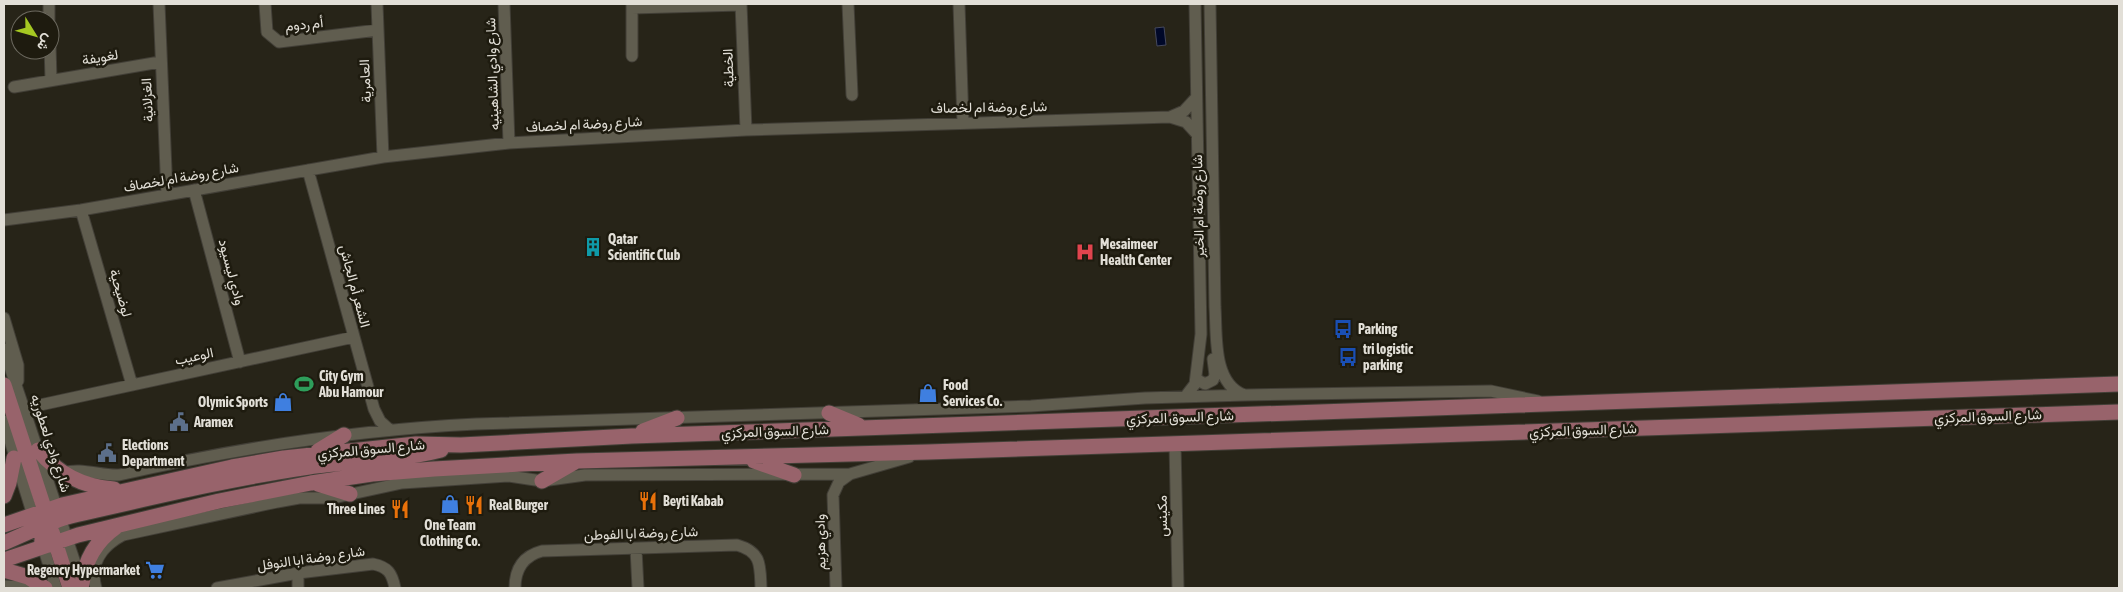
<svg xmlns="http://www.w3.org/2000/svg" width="2123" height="592" font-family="'Asap Condensed',Vazirmatn,sans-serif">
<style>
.water{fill:#000829;stroke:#44485d}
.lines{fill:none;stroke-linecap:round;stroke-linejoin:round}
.minor-casing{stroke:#423f37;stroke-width:13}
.major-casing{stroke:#423f37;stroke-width:17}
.minor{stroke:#605d4f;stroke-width:11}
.major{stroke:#98636b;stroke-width:15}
.labels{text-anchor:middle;stroke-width:5;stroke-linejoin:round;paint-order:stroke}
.street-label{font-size:14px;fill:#e2dfd7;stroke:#1e1b0f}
.poi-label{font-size:14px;font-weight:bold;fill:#e2dfd7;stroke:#1e1b0f;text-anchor:start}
</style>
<rect width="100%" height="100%" fill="#272418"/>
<path class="water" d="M 1164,27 L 1166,45 L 1157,46 L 1155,28 Z"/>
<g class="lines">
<g class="minor-casing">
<path id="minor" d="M 49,4 L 49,20
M 159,4 L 167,194
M 265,4 L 267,32 L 279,42 L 378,30
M 377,4 L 383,157
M 504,4 L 509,143
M 632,4 L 632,56
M 741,4 L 746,130
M 848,4 L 852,95
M 959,4 L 963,123
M 1210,4 L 1215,307 C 1217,334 1212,383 1244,395
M 632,8 L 741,5
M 50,45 L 51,80
M 14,87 L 160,62
M 1170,117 L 1184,111 L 1196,98
M 308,170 L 374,409 L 380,421 L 390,430
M 194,190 L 240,362
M 81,210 L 132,385
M 4,220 L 81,210 L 383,157 L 509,143 L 746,130 L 1170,117 L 1186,122 L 1197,134
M 4,318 L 18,365 L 18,381
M 4,349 L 82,584
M 1196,379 L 1205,384 L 1213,380 L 1215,375 L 1213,359
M 1185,397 L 1195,384 L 1201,334 L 1195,4
M 40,405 L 354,337
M 4,421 L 35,522
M 1175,443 L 1178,588
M 64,473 C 80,467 101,476 119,475 C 237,448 355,430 476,424 L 1031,406 L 1145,398 L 1246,395 L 1491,391 L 1538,401
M 41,540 L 56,588
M 636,549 L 638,588
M 298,573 L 298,588
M 4,586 L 40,588
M 96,588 C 89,564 102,546 123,535 L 277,502 L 299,498 L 333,498 L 402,483 L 508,476 L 542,481 L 585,475 L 850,474 L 909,457
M 217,588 L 298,573 L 373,564 C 388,567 392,573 395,588
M 515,588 C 515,569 523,556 542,551 L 737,545 C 762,552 760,566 761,588
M 836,588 L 833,495 L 839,482 L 850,474"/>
</g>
<g class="major-casing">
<path id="major" d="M 4,385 L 48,520
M 829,413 L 858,425
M 643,431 L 677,418
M 38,450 C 58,474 83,487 114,489
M 318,451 L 344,435
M 754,461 L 794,475
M 542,481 L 575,462
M 318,484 L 350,494
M 4,496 L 9,483 L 14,458
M 4,525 L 62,505 L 232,467 L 284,458 L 416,444 L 461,445 L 632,436 L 2119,384
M 52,532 L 70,588
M 4,543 L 49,523
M 42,545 C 40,526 54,520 71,516 C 150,498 228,479 309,467 C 353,461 398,461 441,450
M 4,560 L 78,535 L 219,501 L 311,483 L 372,474 L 434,469 L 577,461 L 928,452 L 2119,412
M 4,570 L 28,577 L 45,588
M 82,584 C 85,560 96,541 116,527"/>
</g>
<use href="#minor" class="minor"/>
<use href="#major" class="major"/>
</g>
<defs>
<g id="building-bare" transform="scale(1.5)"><path d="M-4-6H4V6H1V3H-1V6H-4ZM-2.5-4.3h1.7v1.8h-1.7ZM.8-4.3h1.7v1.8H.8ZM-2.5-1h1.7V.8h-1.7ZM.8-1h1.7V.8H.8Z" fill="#0f9aa8" stroke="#1e1b0f" stroke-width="2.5" paint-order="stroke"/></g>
<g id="hospital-bare" transform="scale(1.5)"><path d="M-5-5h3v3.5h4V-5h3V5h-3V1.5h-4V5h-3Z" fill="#e0444e" stroke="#1e1b0f" stroke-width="2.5" paint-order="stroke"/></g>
<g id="bus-bare" transform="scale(1.5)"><path d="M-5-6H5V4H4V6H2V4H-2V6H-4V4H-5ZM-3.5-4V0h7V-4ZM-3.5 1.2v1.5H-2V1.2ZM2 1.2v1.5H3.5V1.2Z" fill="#1a4fb4" stroke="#1e1b0f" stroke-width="2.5" paint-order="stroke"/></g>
<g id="stadium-bare" transform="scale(1.5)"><path d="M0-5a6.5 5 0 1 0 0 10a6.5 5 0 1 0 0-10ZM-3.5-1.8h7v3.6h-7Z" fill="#2e9e5b" stroke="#1e1b0f" stroke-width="2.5" paint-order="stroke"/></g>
<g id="shop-bare" transform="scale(1.5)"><path d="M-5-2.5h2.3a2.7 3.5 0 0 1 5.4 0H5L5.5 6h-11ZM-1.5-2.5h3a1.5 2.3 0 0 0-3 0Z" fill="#3f7fe0" stroke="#1e1b0f" stroke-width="2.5" paint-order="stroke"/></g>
<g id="civic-bare" transform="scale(1.5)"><path d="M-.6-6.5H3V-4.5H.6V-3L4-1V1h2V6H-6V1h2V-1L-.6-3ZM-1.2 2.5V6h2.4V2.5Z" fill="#5c6f8a" stroke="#1e1b0f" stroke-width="2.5" paint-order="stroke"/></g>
<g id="restaurant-bare" transform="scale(1.5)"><path d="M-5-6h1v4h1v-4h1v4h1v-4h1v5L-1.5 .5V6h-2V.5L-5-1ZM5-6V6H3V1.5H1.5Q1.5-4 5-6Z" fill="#e8710a" stroke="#1e1b0f" stroke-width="2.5" paint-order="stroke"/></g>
<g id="supermarket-bare" transform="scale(1.5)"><path d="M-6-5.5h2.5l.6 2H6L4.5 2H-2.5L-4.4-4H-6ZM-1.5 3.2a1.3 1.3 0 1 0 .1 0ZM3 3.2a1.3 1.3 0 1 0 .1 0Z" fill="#3f7fe0" stroke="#1e1b0f" stroke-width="2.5" paint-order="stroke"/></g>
</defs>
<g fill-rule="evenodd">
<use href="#building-bare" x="593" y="247"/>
<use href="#hospital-bare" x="1085" y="252"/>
<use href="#bus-bare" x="1343" y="329"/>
<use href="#bus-bare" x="1348" y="357"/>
<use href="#stadium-bare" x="304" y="384"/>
<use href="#shop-bare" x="928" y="393"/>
<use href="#shop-bare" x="283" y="402"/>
<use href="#civic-bare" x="179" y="422"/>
<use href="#civic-bare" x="107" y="453"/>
<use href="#restaurant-bare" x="648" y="501"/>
<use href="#shop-bare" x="450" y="504"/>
<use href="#restaurant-bare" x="474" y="505"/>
<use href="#restaurant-bare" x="400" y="509"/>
<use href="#supermarket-bare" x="155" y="570"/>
</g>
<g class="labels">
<g class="street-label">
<text transform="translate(304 24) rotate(-6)" y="5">أم ردوم</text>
<text transform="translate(100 57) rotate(-10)" y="5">لغويفة</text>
<text transform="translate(728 68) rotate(-92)" y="5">الخطية</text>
<text transform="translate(492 74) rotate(-92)" y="5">شارع وادي الشاهينيه</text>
<text transform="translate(365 81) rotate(-93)" y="5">العامرية</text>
<text transform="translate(147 100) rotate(-93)" y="5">الغزلانية</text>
<text transform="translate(989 107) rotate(-1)" y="5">شارع روضة ام لخصاف</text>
<text transform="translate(584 124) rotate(-3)" y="5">شارع روضة ام لخصاف</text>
<text transform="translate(181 177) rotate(-10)" y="5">شارع روضة ام لخصاف</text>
<text transform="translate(1198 206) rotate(-91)" y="5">شارع روضة ام الخير</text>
<text transform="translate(232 272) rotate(75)" y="5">وادي ليسيود</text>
<text transform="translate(355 286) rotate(75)" y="5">الشعر أم الجاش</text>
<text transform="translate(121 293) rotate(74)" y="5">لوضيحية</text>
<text transform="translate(194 356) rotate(-12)" y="5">الوعيب</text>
<text transform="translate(1988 416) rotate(-2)" y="5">شارع السوق المركزي</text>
<text transform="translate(1180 417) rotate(-2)" y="5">شارع السوق المركزي</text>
<text transform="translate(1583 430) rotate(-2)" y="5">شارع السوق المركزي</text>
<text transform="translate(775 431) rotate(-2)" y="5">شارع السوق المركزي</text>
<text transform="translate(51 443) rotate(72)" y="5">شارع وادي لعطوريه</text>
<text transform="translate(371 449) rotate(-5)" y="5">شارع السوق المركزي</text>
<text transform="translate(1162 516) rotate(-91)" y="5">مكينس</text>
<text transform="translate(641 533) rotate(-2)" y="5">شارع روضة ابا الفوطن</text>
<text transform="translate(820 542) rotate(-91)" y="5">وادي هزيم</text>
<text transform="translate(311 558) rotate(-8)" y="5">شارع روضة ابا النوفل</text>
</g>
<g class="poi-label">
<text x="608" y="244">Qatar<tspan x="608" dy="16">Scientific Club</tspan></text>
<text x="1100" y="249">Mesaimeer<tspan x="1100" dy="16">Health Center</tspan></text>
<text x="1358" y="334">Parking</text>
<text x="1363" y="354">tri logistic<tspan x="1363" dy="16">parking</tspan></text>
<text x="319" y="381">City Gym<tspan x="319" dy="16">Abu Hamour</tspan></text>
<text x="943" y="390">Food<tspan x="943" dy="16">Services Co.</tspan></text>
<text x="268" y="407" text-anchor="end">Olymic Sports</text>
<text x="194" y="427">Aramex</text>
<text x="122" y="450">Elections<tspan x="122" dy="16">Department</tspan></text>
<text x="663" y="506">Beyti Kabab</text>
<text x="489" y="510">Real Burger</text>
<text x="385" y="514" text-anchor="end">Three Lines</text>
<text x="450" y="530" text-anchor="middle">One Team<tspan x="450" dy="16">Clothing Co.</tspan></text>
<text x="140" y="575" text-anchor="end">Regency Hypermarket</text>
</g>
</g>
<rect width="2123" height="592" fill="none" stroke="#e2dfd7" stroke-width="10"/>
<g transform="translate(35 35) rotate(127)"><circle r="24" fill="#1e1b0f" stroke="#6c695f"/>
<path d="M0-4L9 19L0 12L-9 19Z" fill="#a5c822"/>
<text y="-8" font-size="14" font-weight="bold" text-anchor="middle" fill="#e2dfd7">ش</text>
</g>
</svg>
